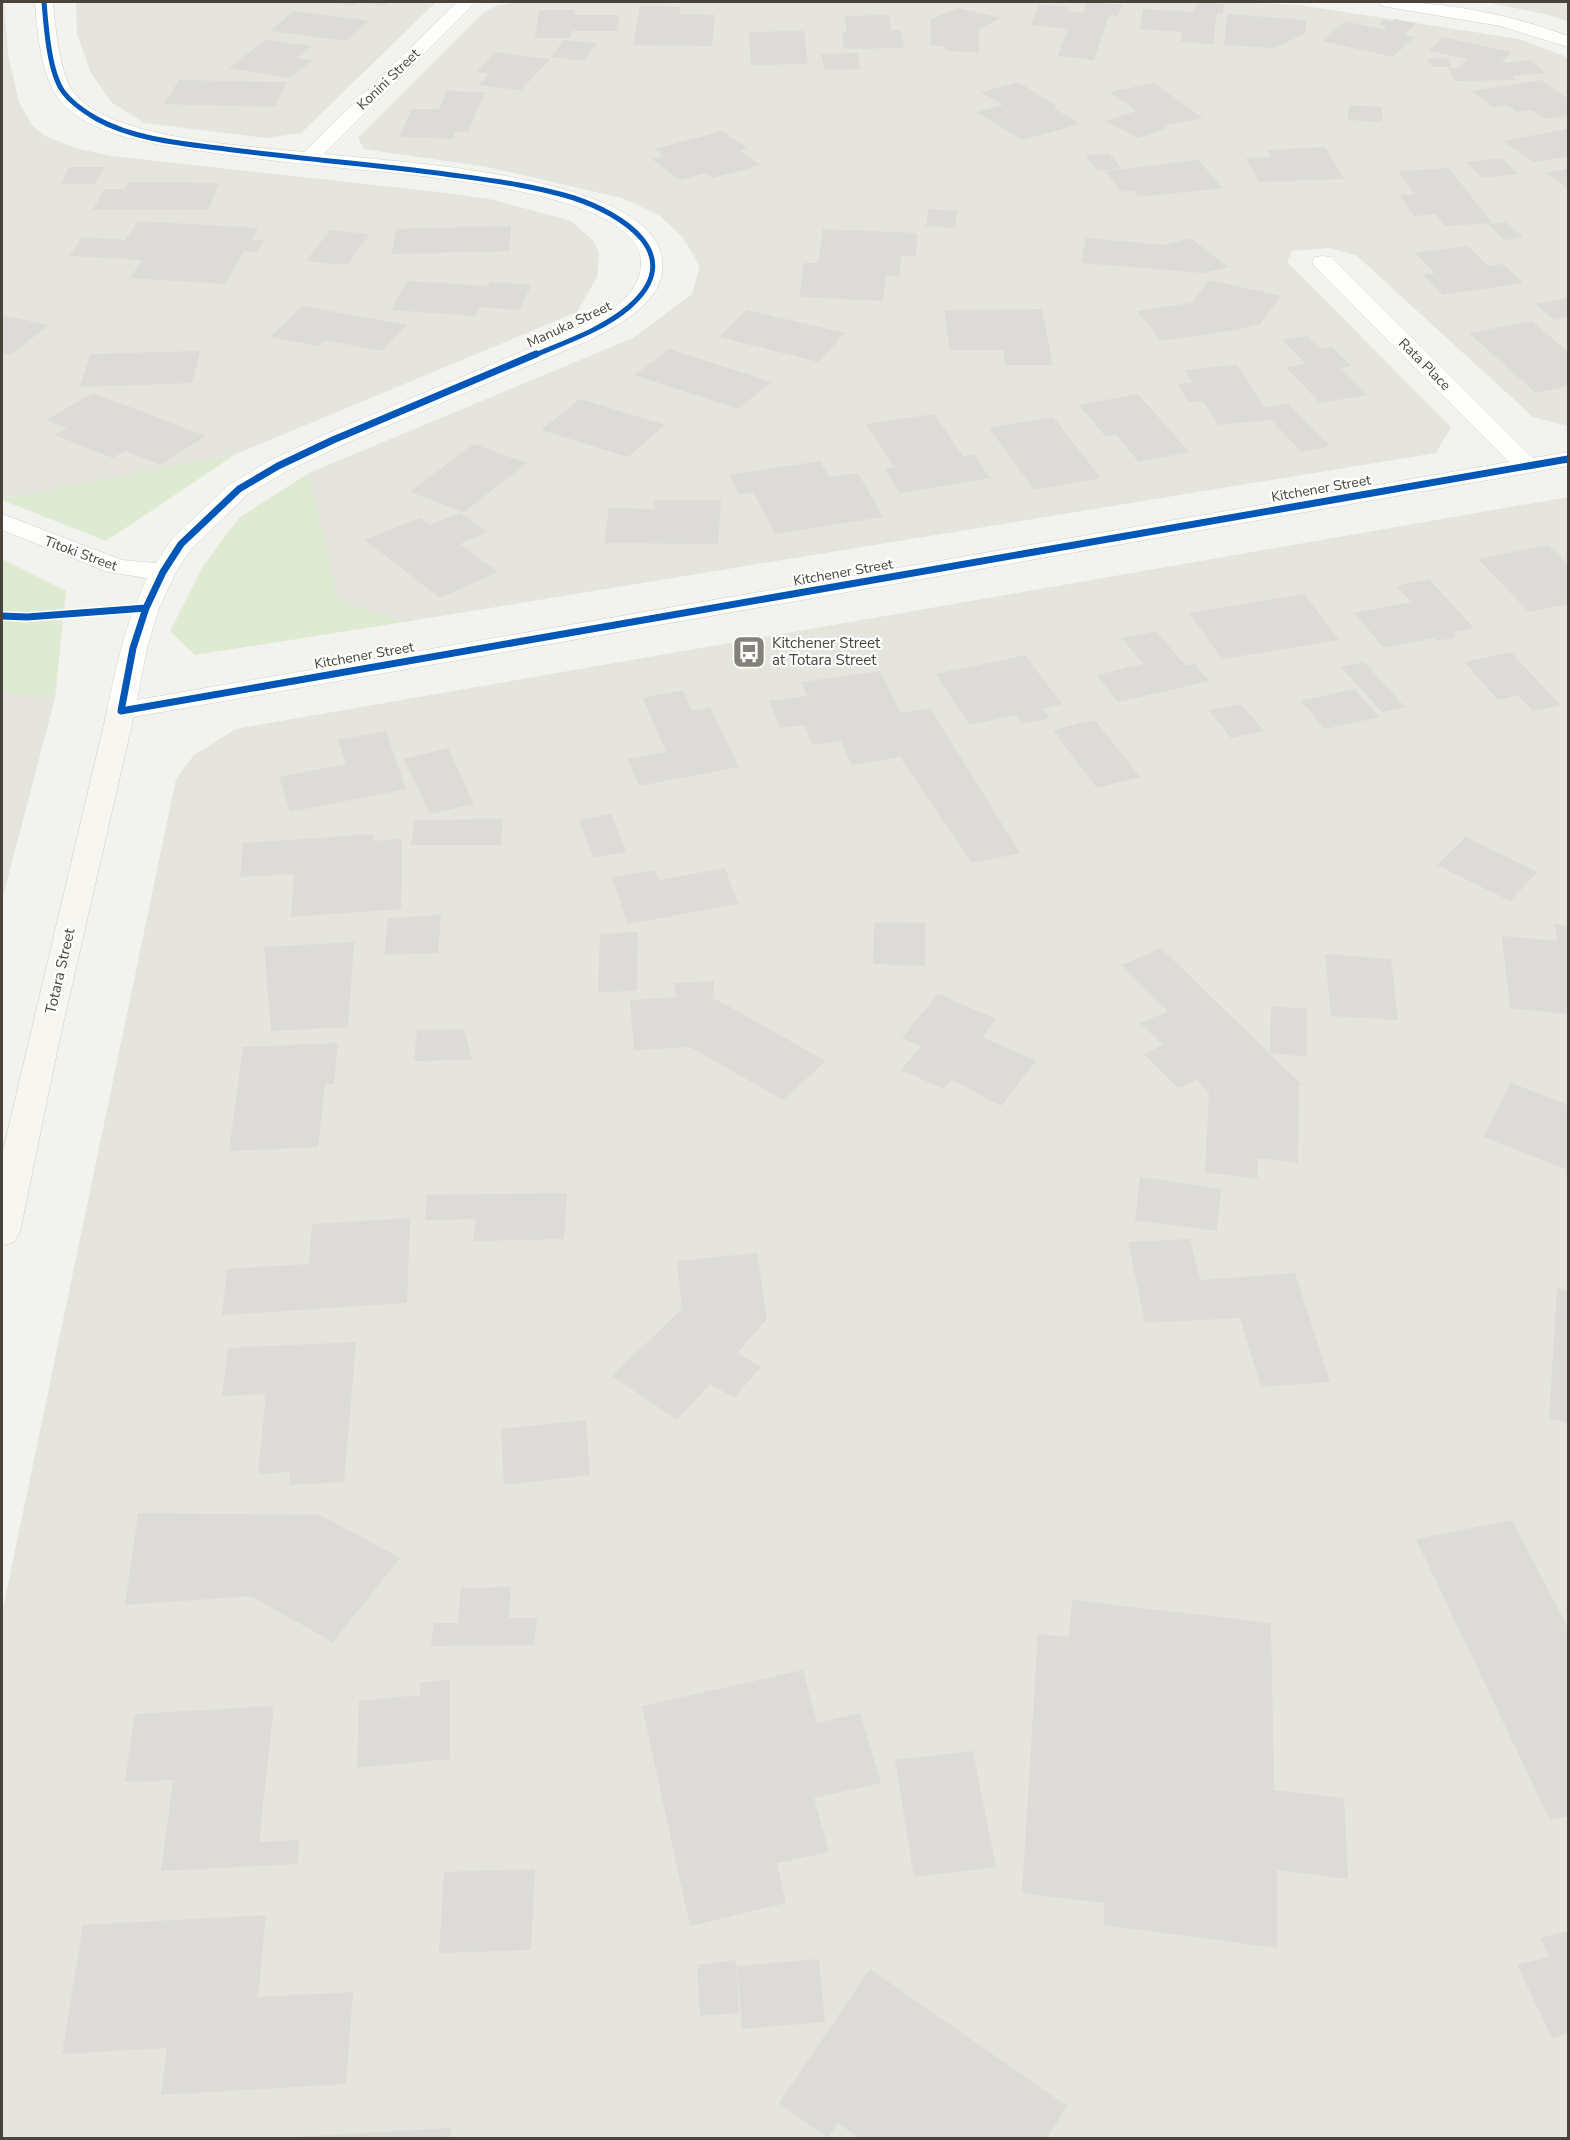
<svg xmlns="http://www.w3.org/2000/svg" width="1570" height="2140" font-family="'Nunito Sans',sans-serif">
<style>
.residential{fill:#e5e4dd}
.green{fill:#deead1}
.building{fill:#dcdbd7}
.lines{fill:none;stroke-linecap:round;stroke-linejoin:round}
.street-casing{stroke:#d0d0cc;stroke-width:1}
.secondary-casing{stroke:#d0cfc6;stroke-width:1}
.street{fill:#fdfdfc;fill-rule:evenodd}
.secondary{fill:#f7f6f1;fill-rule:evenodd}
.cycleway-far1-casing{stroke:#fff;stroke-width:8}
.cycleway-casing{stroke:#fff;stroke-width:10}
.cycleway-far1{stroke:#0057b8;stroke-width:5}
.cycleway{stroke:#0057b8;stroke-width:7}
.labels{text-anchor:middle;stroke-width:4.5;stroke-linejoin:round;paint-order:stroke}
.far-street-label{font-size:14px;fill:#48443b;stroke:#fff}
.poi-label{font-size:15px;fill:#48443b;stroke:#fff;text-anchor:start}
.street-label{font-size:15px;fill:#48443b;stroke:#fff}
</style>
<rect width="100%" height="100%" fill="#f2f2ee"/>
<path class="residential" d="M 2,2 L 4,2 L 8,55 L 19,102 L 32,125 L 45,136 L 75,148 L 112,156 L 447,193 L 494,200 L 571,221 L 594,241 L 599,254 L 597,277 L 577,312 L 236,454 L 2,499 Z
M 76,2 L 436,2 L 301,133 L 266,138 L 144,123 L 111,102 L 91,73 L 77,34 Z
M 519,2 L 1234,2 L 1299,5 L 1519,39 L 1562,55 L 1568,59 L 1568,426 L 1533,417 L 1356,255 L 1329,248 L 1292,251 L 1287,262 L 1451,427 L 1436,453 L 404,622 L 337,598 L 309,473 L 633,338 L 692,294 L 700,266 L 683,238 L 659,215 L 622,198 L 487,167 L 364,149 L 358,138 L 484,12 L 496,6 Z
M 1485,2 L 1568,2 L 1568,21 L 1545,14 Z
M 1568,497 L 1568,2138 L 2,2138 L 2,1613 L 176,779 L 194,755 L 236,729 Z
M 2,693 L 55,698 L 2,900 Z"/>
<path class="green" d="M 236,454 L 106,541 L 2,500 L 2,499 Z
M 309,473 L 337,598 L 404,622 L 195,655 L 170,631 L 203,566 L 239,518 Z
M 2,559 L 66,591 L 55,698 L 2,693 Z"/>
<path class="building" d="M 328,2 L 357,2 L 352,6 Z
M 358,2 L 388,2 L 384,6 Z
M 1087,2 L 1122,5 L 1118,16 L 1109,15 L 1094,60 L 1058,56 L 1068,29 L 1030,25 L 1039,5 L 1069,7 L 1067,11 L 1083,13 Z
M 1196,2 L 1224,4 L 1223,14 L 1217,14 L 1213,44 L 1181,42 L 1182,32 L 1140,29 L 1143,9 L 1195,12 Z
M 640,6 L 681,7 L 680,14 L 715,15 L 712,46 L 633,45 Z
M 958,8 L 1000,18 L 979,29 L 979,52 L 945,51 L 945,46 L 930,46 L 931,19 Z
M 539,10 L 575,10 L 574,15 L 619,15 L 618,31 L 572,31 L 571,38 L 535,38 Z
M 294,11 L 369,21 L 346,41 L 270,31 Z
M 1227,14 L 1306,20 L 1305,34 L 1273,48 L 1224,45 Z
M 889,15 L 892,30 L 901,30 L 904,48 L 844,49 L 842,32 L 847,32 L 844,16 Z
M 1395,19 L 1416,23 L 1404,35 L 1414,37 L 1393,57 L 1322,41 L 1345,21 L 1383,30 L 1387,26 L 1379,25 L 1384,20 L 1392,22 Z
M 804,31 L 808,64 L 751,65 L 749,32 Z
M 1442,37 L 1511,52 L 1501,63 L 1531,60 L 1546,73 L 1513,76 L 1516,80 L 1455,81 L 1448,68 L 1459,68 L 1467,59 L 1429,51 Z
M 265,40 L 311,46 L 297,58 L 312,60 L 291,78 L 229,68 Z
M 564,40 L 597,43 L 584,61 L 551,57 Z
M 495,52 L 550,59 L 521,90 L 478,85 L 489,74 L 476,72 Z
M 857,53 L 861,69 L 825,70 L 821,54 Z
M 1447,58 L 1452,67 L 1432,67 L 1427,59 Z
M 179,80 L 287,82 L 275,107 L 164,104 Z
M 1541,80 L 1568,99 L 1568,116 L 1545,119 L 1532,110 L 1516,112 L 1507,105 L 1494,108 L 1472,91 Z
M 1018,82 L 1057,106 L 1052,107 L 1080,124 L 1022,140 L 977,112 L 1003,105 L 981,92 Z
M 1154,83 L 1203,118 L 1165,126 L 1167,128 L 1138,138 L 1105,121 L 1136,111 L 1110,92 Z
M 447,91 L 485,92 L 468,132 L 455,132 L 452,139 L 399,137 L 412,109 L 439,109 Z
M 1349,105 L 1382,107 L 1382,122 L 1348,120 Z
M 1568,129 L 1568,159 L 1565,157 L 1533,162 L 1503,141 Z
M 722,131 L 747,148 L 739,150 L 761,165 L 713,178 L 705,173 L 680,180 L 652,159 L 664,156 L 655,149 Z
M 1325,147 L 1344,179 L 1259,182 L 1246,158 L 1271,157 L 1267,150 Z
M 1109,153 L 1121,168 L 1097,171 L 1085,156 Z
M 1501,158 L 1518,174 L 1483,178 L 1466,162 Z
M 1199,160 L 1222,188 L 1138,197 L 1133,190 L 1122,192 L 1105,171 Z
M 69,167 L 104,167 L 95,184 L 61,184 Z
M 1449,168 L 1492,223 L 1445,226 L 1436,214 L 1414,216 L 1399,195 L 1415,194 L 1398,171 Z
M 1568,169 L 1568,189 L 1547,173 Z
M 128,182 L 219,183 L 208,210 L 93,210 L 104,189 L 125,189 Z
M 929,209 L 957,211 L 955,228 L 926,226 Z
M 138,221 L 258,228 L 251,240 L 264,240 L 257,252 L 244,251 L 225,284 L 130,278 L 142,260 L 69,256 L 82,237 L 125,240 Z
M 1505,222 L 1523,237 L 1505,240 L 1488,225 Z
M 511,226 L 509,251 L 392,254 L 396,229 Z
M 823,229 L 917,233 L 916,256 L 901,256 L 899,276 L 886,275 L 883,301 L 799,297 L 804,263 L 818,263 Z
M 330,230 L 370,234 L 347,265 L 306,261 Z
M 1086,238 L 1165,245 L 1190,238 L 1228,267 L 1203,273 L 1081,263 Z
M 1468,246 L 1488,266 L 1503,264 L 1523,283 L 1443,295 L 1423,275 L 1435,273 L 1415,253 Z
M 1210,280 L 1281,296 L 1260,324 L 1236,330 L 1161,341 L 1137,311 L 1191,303 Z
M 407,281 L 488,286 L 490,282 L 531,285 L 520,310 L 479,307 L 475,316 L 391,310 Z
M 1568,298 L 1568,317 L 1554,320 L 1535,304 Z
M 302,306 L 407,325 L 382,351 L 325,340 L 319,346 L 270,337 Z
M 1042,309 L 1053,365 L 1005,365 L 1003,350 L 950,350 L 944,310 Z
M 747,310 L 845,333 L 818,362 L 718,337 Z
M 2,315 L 49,325 L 10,355 L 2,353 Z
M 1532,321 L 1568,352 L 1568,386 L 1536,393 L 1469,333 Z
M 1307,336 L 1320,349 L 1332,347 L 1351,366 L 1339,368 L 1366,395 L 1320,403 L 1286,367 L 1306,364 L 1283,340 Z
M 669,349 L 772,382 L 738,409 L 634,375 Z
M 200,351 L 192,383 L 80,387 L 90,354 Z
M 1237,365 L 1265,408 L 1288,403 L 1330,446 L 1302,452 L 1271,420 L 1218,425 L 1203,401 L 1189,402 L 1178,384 L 1193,383 L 1185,370 Z
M 93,393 L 206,436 L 160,465 L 125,451 L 113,458 L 55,435 L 67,428 L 46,420 Z
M 1138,394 L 1189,452 L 1139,462 L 1116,435 L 1106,437 L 1079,405 Z
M 580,399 L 665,425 L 628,457 L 541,430 Z
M 934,414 L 963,456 L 974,455 L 990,478 L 900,493 L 885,469 L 894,467 L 866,424 Z
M 1053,417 L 1101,478 L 1035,490 L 989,428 Z
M 474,444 L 527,463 L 464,512 L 410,492 Z
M 820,461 L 829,477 L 858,473 L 883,517 L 775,534 L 753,492 L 739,494 L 729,475 Z
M 655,500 L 721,500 L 718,544 L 604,543 L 609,508 L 654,509 Z
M 461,513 L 488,532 L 460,544 L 498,572 L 440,598 L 365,540 L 420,518 L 430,525 Z
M 1548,545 L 1568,565 L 1568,604 L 1529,612 L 1478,559 Z
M 1429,579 L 1474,628 L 1453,632 L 1457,637 L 1436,641 L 1434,638 L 1384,648 L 1354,613 L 1411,602 L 1396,586 Z
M 1304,594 L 1339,640 L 1222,659 L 1189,613 Z
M 1156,631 L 1186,666 L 1195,664 L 1209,681 L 1118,702 L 1097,675 L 1143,664 L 1122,638 Z
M 1511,652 L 1560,705 L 1533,711 L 1518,695 L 1498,700 L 1464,662 Z
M 1025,655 L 1062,704 L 1043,709 L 1050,718 L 1022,724 L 1015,715 L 970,725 L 936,674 Z
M 1364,662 L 1405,707 L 1382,712 L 1341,667 Z
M 880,671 L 901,713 L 930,708 L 1020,853 L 972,863 L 900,757 L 852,765 L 841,741 L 812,745 L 804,725 L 780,728 L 769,701 L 807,696 L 802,682 Z
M 1355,689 L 1379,717 L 1325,729 L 1301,701 Z
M 683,690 L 692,711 L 710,708 L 739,767 L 639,786 L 628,759 L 666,752 L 643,698 Z
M 1241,704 L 1264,731 L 1231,738 L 1209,711 Z
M 1095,720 L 1140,777 L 1097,788 L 1053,730 Z
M 386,731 L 406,789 L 290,812 L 279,777 L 346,764 L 338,740 Z
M 448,748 L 474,804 L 430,814 L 404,759 Z
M 611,814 L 626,852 L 593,858 L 579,820 Z
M 503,819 L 501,845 L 411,845 L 415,820 Z
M 374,834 L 374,841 L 402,839 L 401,909 L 291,917 L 294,874 L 240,877 L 243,843 Z
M 1466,837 L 1538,872 L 1510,901 L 1437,865 Z
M 725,868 L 738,904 L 628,924 L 612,877 L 655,870 L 659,880 Z
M 441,915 L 438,953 L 384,955 L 388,918 Z
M 874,922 L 925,923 L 925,966 L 873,964 Z
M 1555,924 L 1568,925 L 1568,1014 L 1510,1008 L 1502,936 L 1557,941 Z
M 638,932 L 637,991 L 598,992 L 600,934 Z
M 354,942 L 348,1027 L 271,1031 L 264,947 Z
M 1161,948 L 1301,1084 L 1299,1085 L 1298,1163 L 1258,1158 L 1257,1179 L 1205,1172 L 1209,1093 L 1197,1080 L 1178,1088 L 1144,1054 L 1163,1045 L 1140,1023 L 1168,1011 L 1122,965 Z
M 1325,954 L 1391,959 L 1398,1020 L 1331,1016 Z
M 714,981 L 714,998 L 826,1061 L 783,1100 L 690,1047 L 634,1050 L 630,1000 L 677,997 L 674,983 Z
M 938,994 L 996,1019 L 982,1037 L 1036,1061 L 1001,1106 L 952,1080 L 944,1089 L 901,1070 L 921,1046 L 902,1038 Z
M 1271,1006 L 1307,1009 L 1307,1057 L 1270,1053 Z
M 464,1029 L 472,1060 L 414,1061 L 417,1030 Z
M 338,1043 L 334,1084 L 325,1084 L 318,1147 L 229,1151 L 243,1047 Z
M 1511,1083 L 1568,1105 L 1568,1170 L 1483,1137 Z
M 1140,1177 L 1221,1189 L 1217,1231 L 1135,1220 Z
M 567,1193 L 564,1239 L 473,1241 L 476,1219 L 425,1220 L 427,1195 Z
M 410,1218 L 407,1303 L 222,1315 L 227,1269 L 309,1264 L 312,1224 Z
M 1190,1239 L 1200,1280 L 1295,1273 L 1330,1382 L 1261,1387 L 1240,1318 L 1145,1323 L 1128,1242 Z
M 757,1253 L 767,1319 L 737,1353 L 761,1367 L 734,1398 L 710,1384 L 677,1420 L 612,1376 L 682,1309 L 677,1261 Z
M 1557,1288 L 1568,1291 L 1568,1423 L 1549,1419 Z
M 356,1342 L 344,1482 L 289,1485 L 290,1472 L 258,1474 L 266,1394 L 222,1396 L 228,1348 Z
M 586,1420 L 590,1475 L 504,1485 L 501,1429 Z
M 138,1513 L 320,1515 L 400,1558 L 333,1642 L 251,1596 L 125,1605 Z
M 1512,1520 L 1568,1628 L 1568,1816 L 1550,1820 L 1416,1539 Z
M 511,1587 L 509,1618 L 537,1618 L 534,1645 L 431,1646 L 434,1623 L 458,1623 L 461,1588 Z
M 1072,1600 L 1271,1623 L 1274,1790 L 1344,1798 L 1348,1879 L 1277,1870 L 1277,1948 L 1104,1925 L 1104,1903 L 1022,1893 L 1038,1634 L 1069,1637 Z
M 803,1670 L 817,1723 L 860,1713 L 881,1783 L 814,1798 L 829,1852 L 777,1863 L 786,1903 L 690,1926 L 642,1706 Z
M 450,1679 L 450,1759 L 357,1768 L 359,1701 L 420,1695 L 420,1683 Z
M 274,1706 L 259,1842 L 299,1840 L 298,1864 L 161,1871 L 173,1780 L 125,1782 L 135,1714 Z
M 973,1751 L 996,1867 L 914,1877 L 895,1760 Z
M 535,1869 L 531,1950 L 439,1953 L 444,1872 Z
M 266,1915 L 258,1997 L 353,1992 L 346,2084 L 161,2095 L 167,2048 L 62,2054 L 83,1925 Z
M 1568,1931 L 1568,2034 L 1552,2038 L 1517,1965 L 1549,1957 L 1540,1938 Z
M 819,1959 L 825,2022 L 742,2029 L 737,1966 Z
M 736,1960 L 739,2013 L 700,2016 L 697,1965 Z
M 870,1969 L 1067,2106 L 1047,2138 L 859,2138 L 838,2123 L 828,2138 L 779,2103 Z
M 451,2128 L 451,2138 L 293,2138 L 293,2137 Z"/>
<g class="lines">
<g class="street-casing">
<path id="street" d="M 35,2 L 53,2 C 55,26 59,66 70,87 C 99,139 249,146 304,152 L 457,2 L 476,2 L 324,154 C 393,162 649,174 662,258 C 668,300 622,323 592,339 L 342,445 L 287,471 L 248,494 L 191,549 L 176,572 L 159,608 L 147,648 L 137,700 L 1509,462 L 1315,267 L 1312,262 L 1315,257 L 1323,256 L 1331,257 L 1533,458 L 1568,452 L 1568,466 L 121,719 L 111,717 L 107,711 C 117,663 126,622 147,578 L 108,572 L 2,530 L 2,514 L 122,560 L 156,563 L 172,539 L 230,484 L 269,461 L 324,435 L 576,329 C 603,315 638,300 641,266 C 647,187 390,174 334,167 C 283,162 232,156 181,148 C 139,142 72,130 52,88 C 40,63 37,29 35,2 Z
M 1379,2 C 1438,0 1513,15 1568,36 L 1568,47 L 1500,26 L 1388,7 L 1382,6 Z"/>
</g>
<g class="secondary-casing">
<path id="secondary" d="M 121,703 L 131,705 L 135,711 L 59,1042 L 20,1232 L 14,1242 L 2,1246 L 2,1155 L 107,711 L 111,705 Z"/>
</g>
<use href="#street" class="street"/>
<use href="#secondary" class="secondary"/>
<g class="cycleway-far1-casing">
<path id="cycleway-far1" d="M 44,2 C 46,26 49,70 62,90 C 70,102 85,112 97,119 C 137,141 189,144 233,150 C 304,159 375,165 445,174 C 488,180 532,185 574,198 C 622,214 689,255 629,307 C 602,330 565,342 533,356"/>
</g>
<g class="cycleway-casing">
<path id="cycleway" d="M 536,354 L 333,440 L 278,466 L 239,489 L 181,544 L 163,572 L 146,608 L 133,648 L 121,711 L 1568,459
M 2,616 L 27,617 L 146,608"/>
</g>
<use href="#cycleway-far1" class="cycleway-far1"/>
<use href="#cycleway" class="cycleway"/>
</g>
<defs>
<g id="bus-square" transform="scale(1.725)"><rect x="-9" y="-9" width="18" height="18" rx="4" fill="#84817a" stroke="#fff"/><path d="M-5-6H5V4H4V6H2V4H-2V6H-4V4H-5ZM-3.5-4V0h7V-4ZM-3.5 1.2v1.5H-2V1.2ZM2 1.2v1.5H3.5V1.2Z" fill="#fff"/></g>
</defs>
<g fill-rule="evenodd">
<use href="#bus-square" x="749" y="652"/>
</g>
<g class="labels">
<g class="far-street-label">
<text transform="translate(388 79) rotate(-44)" y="5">Konini Street</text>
<text transform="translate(569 324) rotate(-25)" y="5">Manuka Street</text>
<text transform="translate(1425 364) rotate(45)" y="5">Rata Place</text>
<text transform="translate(1321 488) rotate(-10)" y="5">Kitchener Street</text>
<text transform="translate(81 553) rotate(20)" y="5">Titoki Street</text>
<text transform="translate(843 572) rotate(-10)" y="5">Kitchener Street</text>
<text transform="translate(364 655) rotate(-10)" y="5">Kitchener Street</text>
</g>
<g class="poi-label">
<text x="772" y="648">Kitchener Street<tspan x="772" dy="17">at Totara Street</tspan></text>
</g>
<g class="street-label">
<text transform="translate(60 971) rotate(-77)" y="5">Totara Street</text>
</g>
</g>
<rect width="1570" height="2140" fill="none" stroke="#48443b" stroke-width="6"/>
</svg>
